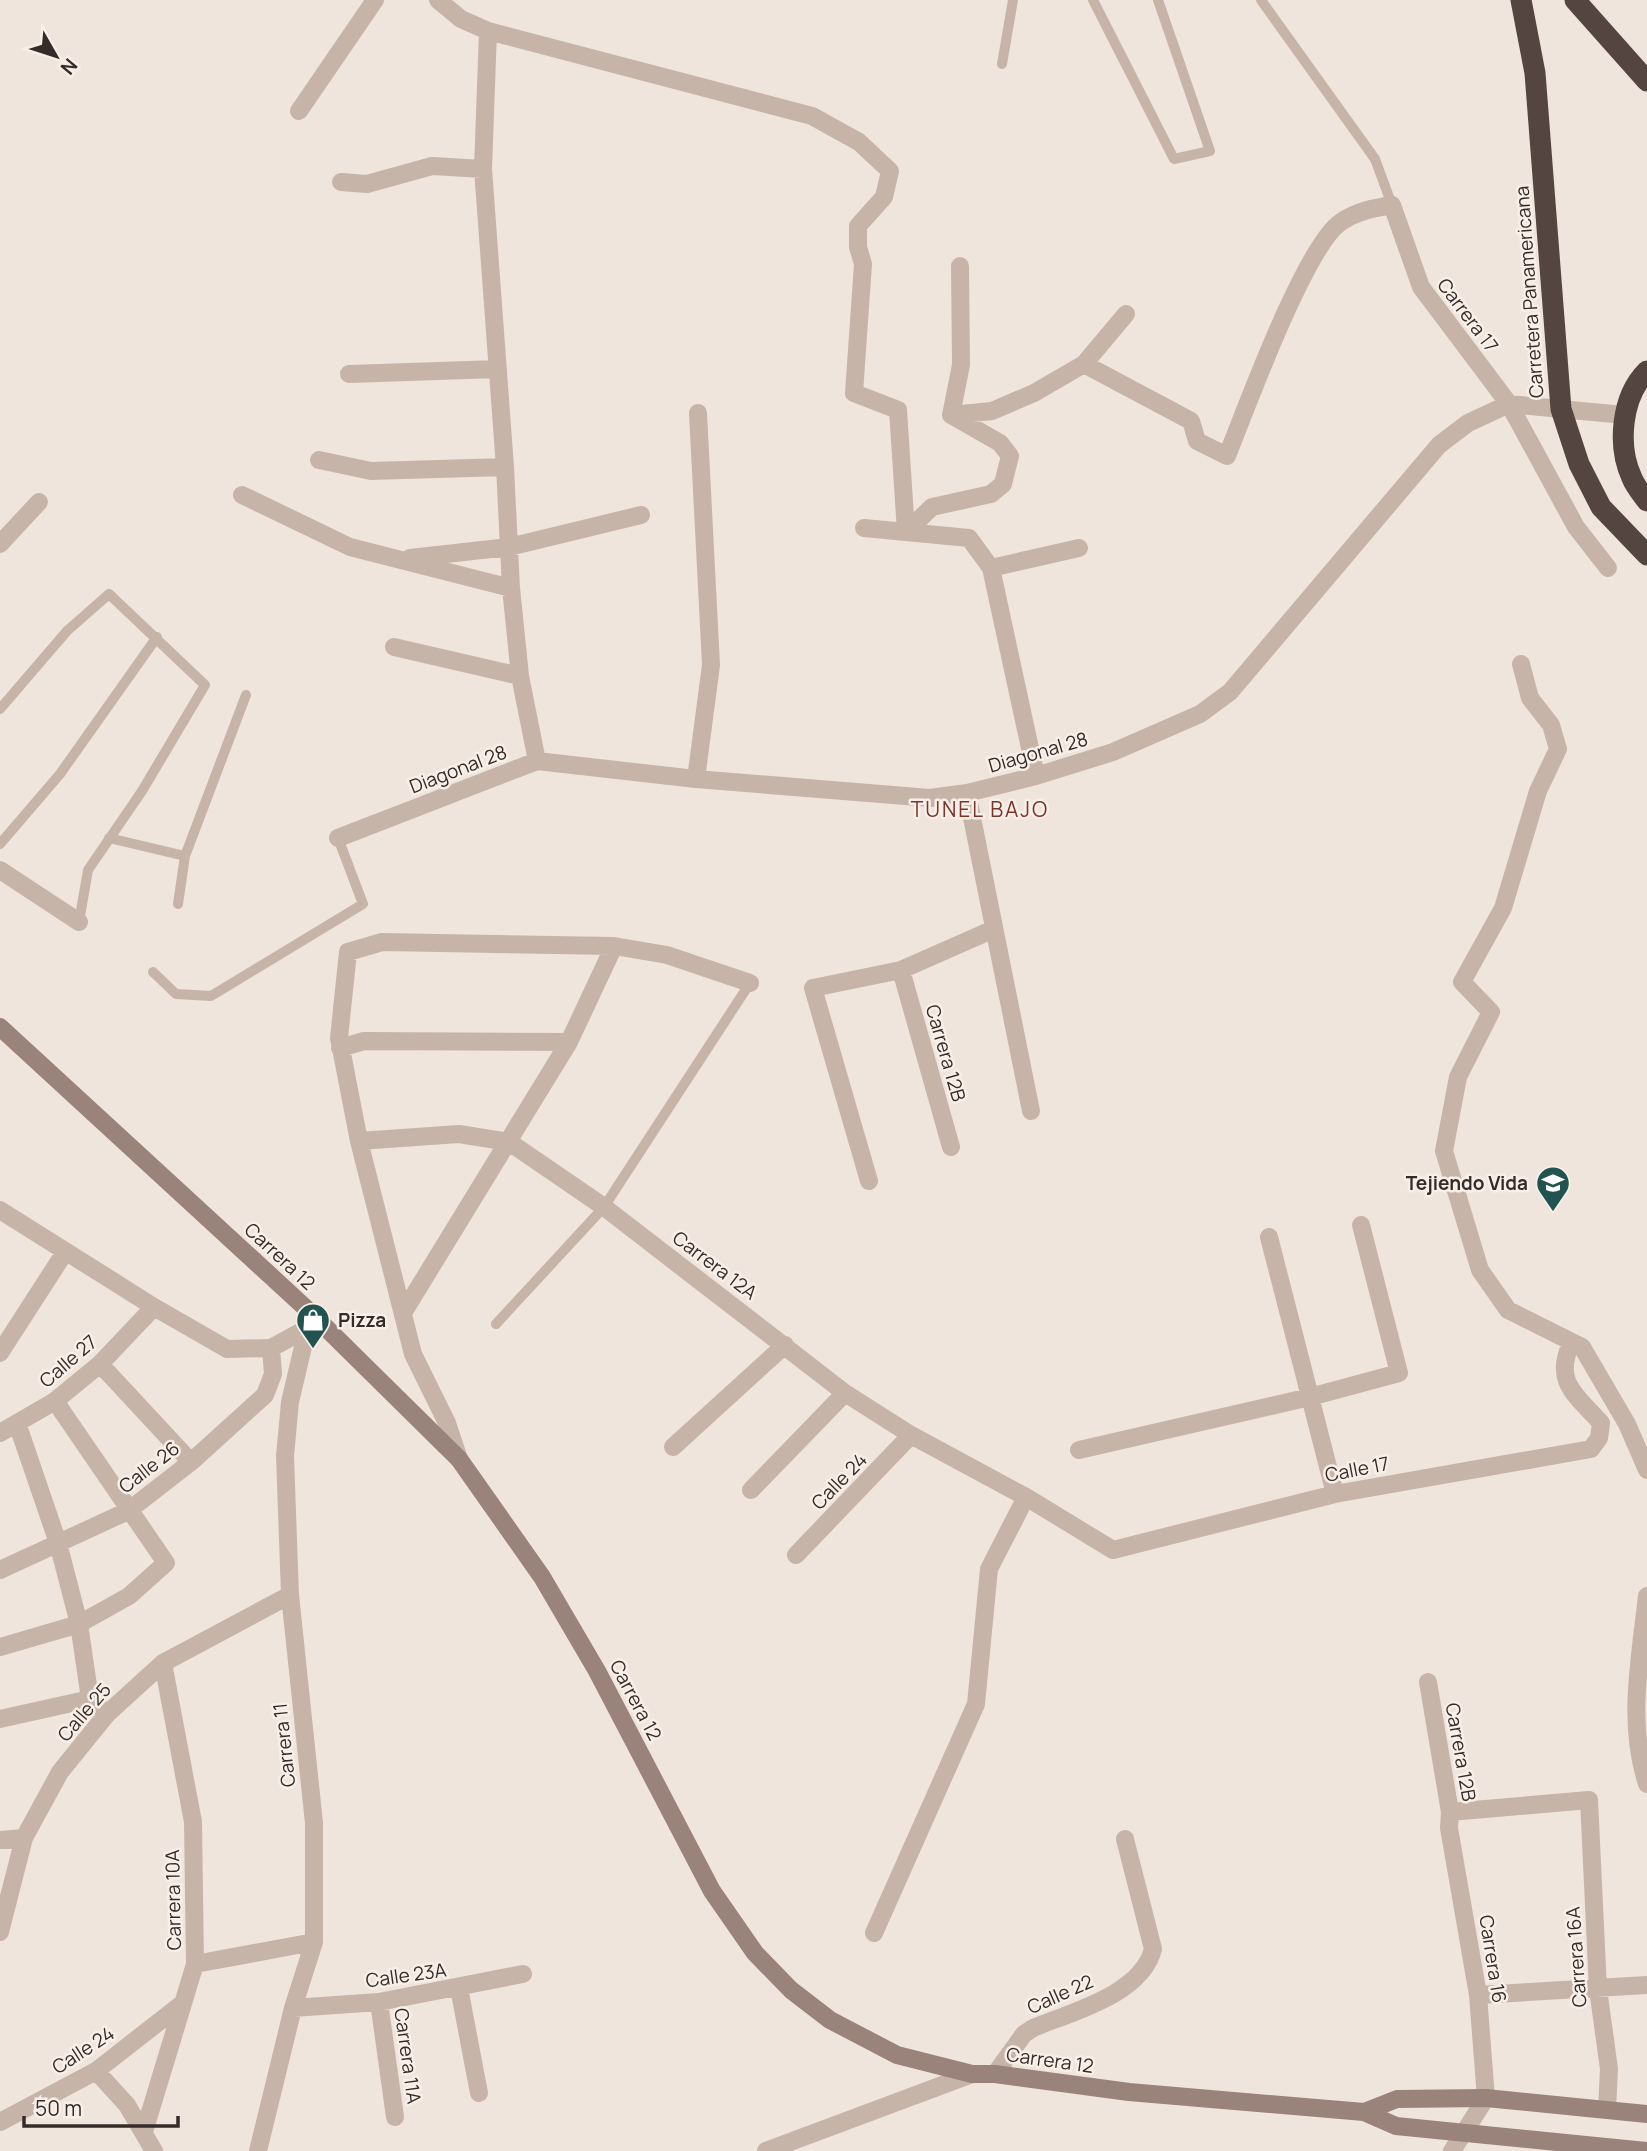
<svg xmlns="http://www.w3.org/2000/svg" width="1647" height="2151" font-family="Manrope,sans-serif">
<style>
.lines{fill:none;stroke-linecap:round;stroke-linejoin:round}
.lane{stroke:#c7b4a9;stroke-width:10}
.street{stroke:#c7b4a9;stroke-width:18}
.secondary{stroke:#9a837b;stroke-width:18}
.highway{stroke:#554540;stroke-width:21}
.labels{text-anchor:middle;stroke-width:5;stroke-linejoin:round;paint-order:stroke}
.street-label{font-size:19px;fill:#352b28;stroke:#f8efe8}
.poi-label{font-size:19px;font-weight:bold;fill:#352b28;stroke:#f8efe8;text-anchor:end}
.neighbourhood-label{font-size:21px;letter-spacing:2px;fill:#7d3428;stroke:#f8efe8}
</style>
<rect width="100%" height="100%" fill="#f0e5dc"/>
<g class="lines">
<path class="lane" d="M 1093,0 L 1174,159 L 1210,151 L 1158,0
M 1261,0 L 1375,159 L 1392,205
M 1002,64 L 1013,0
M 0,709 L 67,631 L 109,594 L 205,685 L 142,791 L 88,870 L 79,922
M 109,838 L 185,856
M 0,844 L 60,774 L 157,637
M 178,904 L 185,856 L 246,695
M 153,972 L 176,994 L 211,996 L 363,904 L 338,838
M 496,1324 L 604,1207 L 750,983"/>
<path class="street" d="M 438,0 L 461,19 L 488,31 L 812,116 L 859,142 L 890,171 L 884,197 L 858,226 L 858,247 L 863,264 L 854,393 L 898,410 L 906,532
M 488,31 L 483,169 L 505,467 L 511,588 L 520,676 L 537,761
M 299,111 L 375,0
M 341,182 L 367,184 L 432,166 L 483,169
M 1084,364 L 1191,421 L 1197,441 L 1227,456 C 1246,409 1305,246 1341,222 C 1357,211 1374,208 1392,205 L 1421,287 L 1509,404 L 1576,527 L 1608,568
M 349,374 L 498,369
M 951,415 L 992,411 L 1034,393 L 1084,364 L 1126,314
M 951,415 L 961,365 L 960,266
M 319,460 L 371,471 L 505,467
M 242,495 L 350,547 L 511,588
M 864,528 L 969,538 L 991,568 L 1036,776
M 906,532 L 932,507 L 991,494 L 1003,484 L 1010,456 L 1000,443 L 951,415
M 0,544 L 39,502
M 410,558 L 509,547 L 641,515
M 991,568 L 1079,548
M 394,647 L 520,676
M 1521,664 L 1530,698 L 1551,725 L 1558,749 L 1538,791 L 1503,908 L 1462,982 L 1491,1012 L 1458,1077 L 1444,1151 L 1480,1270 L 1508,1310 L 1582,1347 L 1627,1424 L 1647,1470
M 696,779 L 711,665 L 698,413
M 967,793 L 1031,1111
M 338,838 L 537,761 L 696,779 L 930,798 L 967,793 L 1036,776 L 1113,752 L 1200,714 L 1230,692 L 1439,445 L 1468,423 L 1509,404 L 1624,415
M 0,870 L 79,922
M 901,970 L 951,1147
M 340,1048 L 364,1041 L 569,1042
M 359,1141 L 459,1134 L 509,1142 L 604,1207 L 845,1393 L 911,1435 L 1026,1497 L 1113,1550 L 1335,1494 L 1591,1449 L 1599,1438 L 1601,1423 C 1577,1396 1553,1382 1571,1344
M 869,1181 L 813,988 L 901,970 L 994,929
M 0,1210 L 154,1307 L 227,1349 L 271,1348 L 306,1329
M 1269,1237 L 1335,1494
M 403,1313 L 569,1042 L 614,946
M 0,1353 L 65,1252
M 100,1364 L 191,1462
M 17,1423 L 58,1543 L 79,1624 L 90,1699 L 107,1714
M 0,1433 L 55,1401 L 100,1364 L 154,1307
M 673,1447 L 785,1345
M 1079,1450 L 1310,1397 L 1399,1373 L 1361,1225
M 459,1459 L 447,1423 L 413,1354 L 359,1141 L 339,1038 L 348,952 L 382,942 L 614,946 L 667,955 L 750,983
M 751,1490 L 845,1393
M 796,1555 L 911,1435
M 0,1570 L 128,1511 L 191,1462 L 265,1395 L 273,1374 L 271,1348
M 1647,1596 C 1640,1659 1627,1723 1647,1784
M 0,1647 L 79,1624 L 129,1596 L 166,1563 L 55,1401
M 1428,1682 L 1450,1812 L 1449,1828 L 1478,1995 L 1486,2098 L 1452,2151
M 0,1719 L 90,1699
M 1450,1812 L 1589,1800 L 1598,1989 L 1609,2069 L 1607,2110
M 0,1840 L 24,1838
M 0,1932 L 24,1838 L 60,1772 L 107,1714 L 163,1663 L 290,1595
M 874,1933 L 976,1704 L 989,1569 L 1026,1497
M 195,1964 L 314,1942
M 459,1988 L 479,2093
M 1478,1995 L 1647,1985
M 379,2002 L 395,2117
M 293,2008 L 379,2002 L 523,1974
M 96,2071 L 127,2105 L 154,2151
M 995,2074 L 1024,2034 L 1033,2028 C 1072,2012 1142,1994 1153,1949 L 1125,1839
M 0,2122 L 96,2071 L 183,2003
M 144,2132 L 195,1964 L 193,1822 L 163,1663
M 258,2151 L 293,2008 L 314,1942 L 314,1823 L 290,1595 L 285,1456 L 290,1402 L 311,1313
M 766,2151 L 972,2074"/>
<path class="secondary" d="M 0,1027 L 311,1313 L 459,1459 L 542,1577 L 597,1671 L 712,1891 L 755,1953 L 791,1990 L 830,2020 L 897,2055 L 972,2074 L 995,2074 L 1129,2092 L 1364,2112 L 1396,2126 L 1647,2151
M 1364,2112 L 1397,2099 L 1486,2098 L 1647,2114"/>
<path class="highway" d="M 1521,0 L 1535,73 L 1561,409 L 1579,464 L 1601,507 L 1647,555
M 1575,0 L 1647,81
M 1647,371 C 1621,397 1617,446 1632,478 C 1635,486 1642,494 1647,501"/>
</g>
<defs>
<g id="school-pin" transform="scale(1.75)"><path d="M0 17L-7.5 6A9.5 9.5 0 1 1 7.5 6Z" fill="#215351" stroke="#f8efe8"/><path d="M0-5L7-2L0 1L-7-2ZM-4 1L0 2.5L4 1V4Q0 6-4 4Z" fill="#fff"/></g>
<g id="shop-pin" transform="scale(1.75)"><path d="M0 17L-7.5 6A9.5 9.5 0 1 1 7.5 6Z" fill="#215351" stroke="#f8efe8"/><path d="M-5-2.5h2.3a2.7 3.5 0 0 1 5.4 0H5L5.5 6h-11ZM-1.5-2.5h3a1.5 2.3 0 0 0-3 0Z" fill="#fff"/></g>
</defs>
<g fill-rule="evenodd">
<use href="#school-pin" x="1553" y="1183"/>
<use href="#shop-pin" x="313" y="1320"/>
</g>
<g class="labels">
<g class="street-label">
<text transform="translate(1529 292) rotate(-94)" y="7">Carretera Panamericana</text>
<text transform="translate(1468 315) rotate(53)" y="7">Carrera 17</text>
<text transform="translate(1038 752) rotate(-16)" y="7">Diagonal 28</text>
<text transform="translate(458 769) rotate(-21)" y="7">Diagonal 28</text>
<text transform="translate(946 1053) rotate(74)" y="7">Carrera 12B</text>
<text transform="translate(280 1256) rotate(43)" y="7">Carrera 12</text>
<text transform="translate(715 1265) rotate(37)" y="7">Carrera 12A</text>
<text transform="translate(68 1361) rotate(-41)" y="7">Calle 27</text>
<text transform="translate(149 1467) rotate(-38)" y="7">Calle 26</text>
<text transform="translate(1357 1469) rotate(-11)" y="7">Calle 17</text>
<text transform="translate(839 1481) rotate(-46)" y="7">Calle 24</text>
<text transform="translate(636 1700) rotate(62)" y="7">Carrera 12</text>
<text transform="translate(84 1712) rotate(-49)" y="7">Calle 25</text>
<text transform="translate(284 1745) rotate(-96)" y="7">Carrera 11</text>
<text transform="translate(1461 1752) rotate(80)" y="7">Carrera 12B</text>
<text transform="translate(173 1900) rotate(-91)" y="7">Carrera 10A</text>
<text transform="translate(1576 1957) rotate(-94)" y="7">Carrera 16A</text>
<text transform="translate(1493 1959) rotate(81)" y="7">Carrera 16</text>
<text transform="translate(406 1975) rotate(-8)" y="7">Calle 23A</text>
<text transform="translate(1060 1994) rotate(-24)" y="7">Calle 22</text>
<text transform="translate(83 2050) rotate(-33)" y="7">Calle 24</text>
<text transform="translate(408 2056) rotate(82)" y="7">Carrera 11A</text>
<text transform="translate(1050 2060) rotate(8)" y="7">Carrera 12</text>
</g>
<g class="poi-label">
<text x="1528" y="1190">Tejiendo Vida</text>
<text x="338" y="1327" text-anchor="start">Pizza</text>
</g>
<g class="neighbourhood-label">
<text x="980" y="817">TUNEL BAJO</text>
</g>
</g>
<g transform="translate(56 56) rotate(129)" stroke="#f8efe8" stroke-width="5" paint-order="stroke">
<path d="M0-5L12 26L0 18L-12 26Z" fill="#352b28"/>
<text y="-10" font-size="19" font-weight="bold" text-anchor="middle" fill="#352b28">N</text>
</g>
<path d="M24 2116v10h154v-10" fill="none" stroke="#352b28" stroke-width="3.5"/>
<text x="35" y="2116" font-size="21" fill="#352b28" stroke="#f8efe8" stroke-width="5" paint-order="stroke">50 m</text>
</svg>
